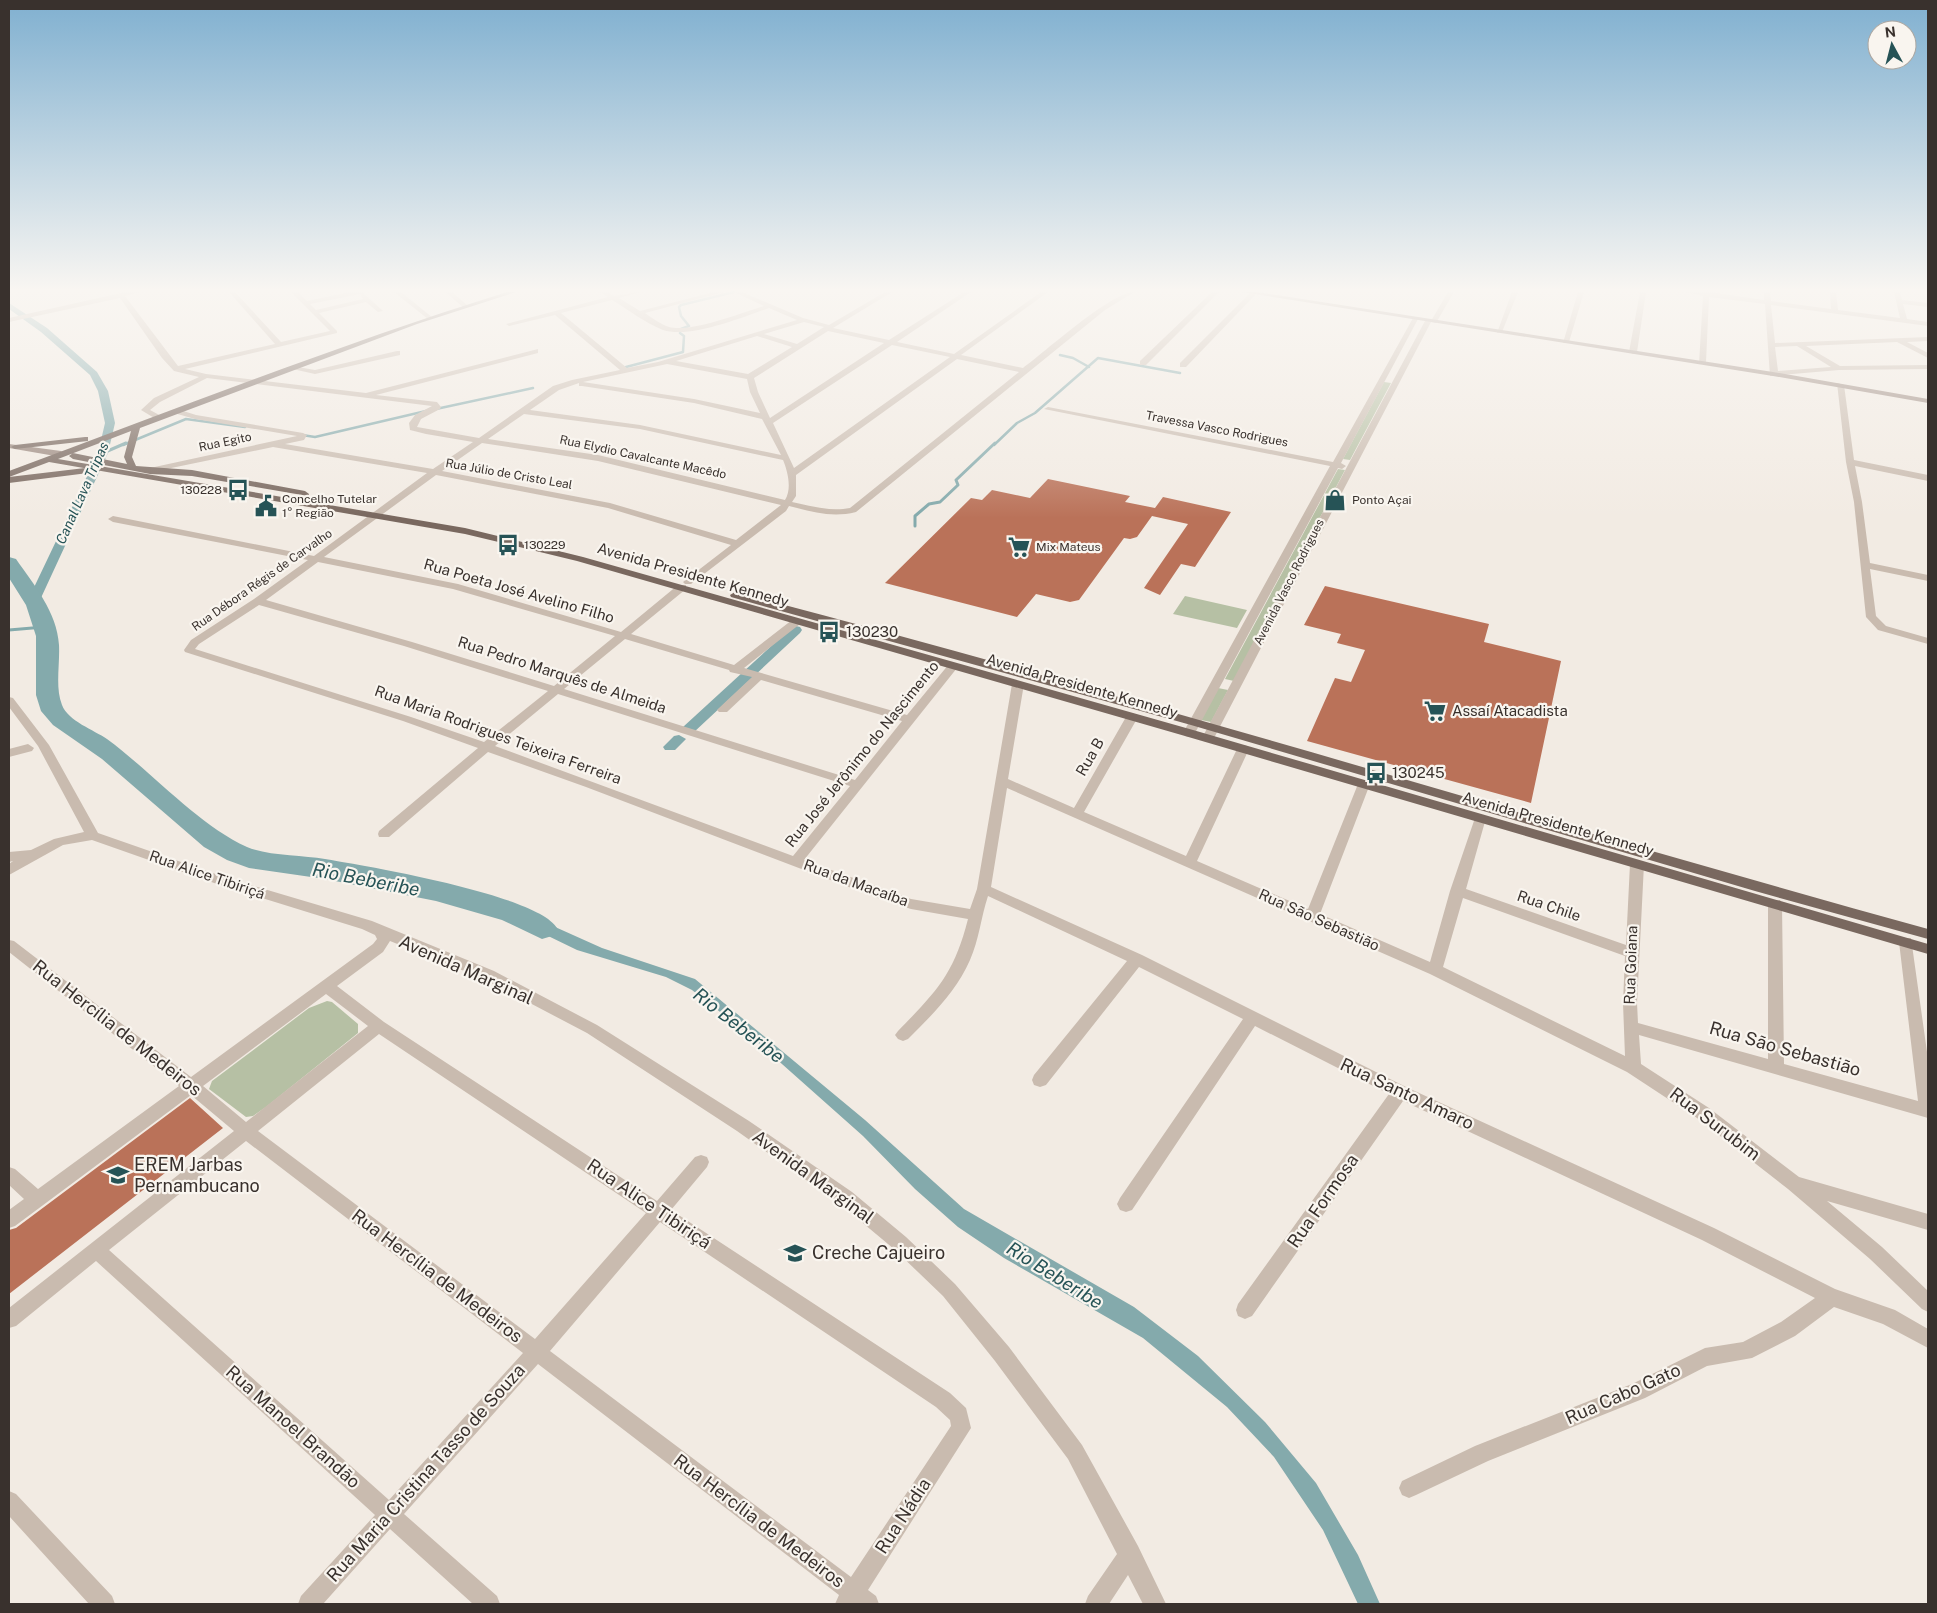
<svg xmlns="http://www.w3.org/2000/svg" width="1937" height="1613" font-family="'Public Sans',sans-serif">
<style>
.green{fill:#b6c0a4}
.water{fill:#84aaac}
.lines{fill:none;stroke-linecap:round;stroke-linejoin:round}
.stream-far1{stroke:#84aaac;stroke-width:2.5}
.stream{stroke:#84aaac;stroke-width:3}
.canal{fill:#84aaac;fill-rule:evenodd}
.river{fill:#84aaac;fill-rule:evenodd}
.building{fill:#ba7259}
.street{fill:#c9bbaf;fill-rule:evenodd}
.secondary{fill:#9d8b81;fill-rule:evenodd}
.primary{fill:#79685f;fill-rule:evenodd}
.labels{text-anchor:middle;stroke-width:4.5;stroke-linejoin:round;paint-order:stroke}
.far-street-label{font-size:12px;fill:#39312d;stroke:#f9f5ef}
.far-poi-label{font-size:12px;fill:#39312d;stroke:#f9f5ef;text-anchor:start}
.far-water-label{font-size:14px;font-style:italic;fill:#265356;stroke:#f9f5ef}
.street-label{font-size:15px;fill:#39312d;stroke:#f9f5ef}
.poi-label{font-size:15px;fill:#39312d;stroke:#f9f5ef;text-anchor:start}
.near-street-label{font-size:18px;fill:#39312d;stroke:#f9f5ef}
.near-poi-label{font-size:18px;fill:#39312d;stroke:#f9f5ef;text-anchor:start}
.near-water-label{font-size:19px;font-style:italic;fill:#265356;stroke:#f9f5ef}
</style>
<rect width="100%" height="100%" fill="#f2ebe3"/>
<path class="green" d="M 1384,382 L 1391,383 L 1350,460 L 1343,459 Z
M 1338,469 L 1345,470 L 1234,681 L 1225,679 Z
M 1185,596 L 1247,610 L 1237,628 L 1173,614 Z
M 1218,688 L 1228,690 L 1211,722 L 1201,720 Z
M 327,1001 L 332,1002 L 358,1024 L 358,1033 L 266,1107 L 253,1116 L 246,1117 L 209,1089 L 212,1081 L 309,1008 Z"/>
<path class="water" d="M 517,907 L 544,922 L 602,948 L 695,979 L 865,1120 L 964,1209 L 1134,1307 L 1198,1356 L 1265,1422 L 1316,1483 L 1358,1555 L 1380,1604 L 1358,1604 L 1323,1530 L 1274,1457 L 1227,1407 L 1143,1338 L 1004,1258 L 958,1227 L 915,1189 L 863,1136 L 747,1033 L 692,990 L 666,977 L 577,950 L 507,916 Z"/>
<g class="lines">
<path class="stream-far1" d="M 681,329 L 689,326 L 681,316 L 679,307 L 681,305 L 734,292
M 1060,355 L 1073,358 L 1089,367
M 626,367 L 683,352 L 684,336 L 680,333
M 436,409 L 533,388
M 302,435 L 315,437 L 426,411
M 123,445 L 186,419 L 245,427
M 994,445 L 1017,423 L 1035,413 L 1098,358 L 1180,373"/>
<path class="stream" d="M 103,453 L 126,443
M 915,526 L 915,516 L 929,504 L 940,502 L 958,485 L 956,480 L 995,443
M 9,630 L 44,627"/>
<path class="canal" d="M 9,303 L 47,328 L 97,372 L 108,391 L 115,423 L 108,453 L 40,600 L 34,604 L 28,600 L 98,453 L 105,423 L 98,391 L 90,375 L 41,332 L 9,309 Z
M 796,626 L 800,627 L 802,630 L 800,633 L 693,733 L 683,733 L 681,730 L 683,727 L 792,627 Z
M 679,735 L 686,739 L 675,750 L 665,750 L 663,747 L 674,736 Z"/>
<path class="river" d="M 9,557 L 16,559 C 34,585 57,612 59,645 C 60,665 55,687 62,705 C 68,721 94,730 107,739 C 152,772 197,824 247,847 C 268,856 302,855 325,859 C 367,866 538,895 557,928 L 552,936 L 542,939 L 502,920 L 436,901 L 325,879 L 249,868 L 227,860 L 204,847 L 102,759 L 53,725 L 41,711 L 36,695 L 36,636 L 26,605 L 9,578 Z"/>
</g>
<path class="building" d="M 1048,479 L 1130,496 L 1125,502 L 1155,508 L 1163,497 L 1231,512 L 1195,567 L 1181,564 L 1160,595 L 1144,588 L 1188,524 L 1152,516 L 1137,537 L 1130,539 L 1124,538 L 1079,600 L 1070,602 L 1036,594 L 1017,617 L 885,583 L 971,498 L 982,500 L 992,490 L 1030,498 Z
M 1325,586 L 1489,624 L 1484,642 L 1561,661 L 1531,803 L 1307,741 L 1335,678 L 1351,682 L 1365,650 L 1337,643 L 1341,634 L 1304,625 Z
M 190,1098 L 223,1128 L 9,1294 L 9,1230 L 16,1228 Z"/>
<g class="lines">
<path class="street" d="M 139,292 L 125,296 L 178,366 L 275,344 L 229,292 L 235,292 L 281,342 L 330,331 L 291,292 L 298,292 L 307,301 L 350,292 L 362,292 L 383,311 L 378,312 L 366,302 L 319,313 L 337,331 L 337,333 L 185,369 L 206,374 L 366,393 L 538,349 L 538,353 L 376,395 L 437,402 L 441,407 L 440,409 L 421,419 L 417,427 L 479,438 L 553,386 L 572,380 L 620,370 L 555,315 L 509,326 L 506,324 L 608,297 L 600,292 L 608,292 L 614,296 L 640,292 L 619,298 L 640,311 L 714,292 L 724,292 L 645,313 C 652,318 660,324 669,327 C 691,333 741,313 764,306 L 734,292 L 742,292 L 803,318 L 829,325 L 885,292 L 892,292 L 833,328 L 889,340 L 964,292 L 971,292 L 897,342 L 954,354 L 1041,292 L 1048,292 L 961,355 L 1023,368 C 1045,352 1111,292 1134,292 L 1105,310 L 856,512 C 832,518 813,512 789,506 L 786,511 L 691,584 L 685,584 L 683,582 L 731,545 L 608,508 L 436,475 L 324,557 L 458,584 L 621,632 L 678,585 L 686,585 L 686,589 L 631,634 L 734,665 L 792,620 L 800,620 L 800,624 L 744,668 L 907,715 L 949,664 L 957,664 L 958,666 L 957,668 L 804,860 L 911,899 L 970,909 L 977,889 L 1012,684 L 1018,681 L 1024,684 L 1008,779 L 1074,808 L 1126,717 L 1132,713 L 1136,715 L 1138,717 L 1084,812 L 1186,856 L 1237,749 L 1243,745 L 1247,746 L 1249,749 L 1197,861 L 1308,909 L 1358,784 L 1364,780 L 1368,781 L 1370,784 L 1320,914 L 1430,962 L 1450,891 L 1476,815 L 1484,815 L 1486,818 L 1466,889 L 1626,945 L 1630,864 L 1632,861 L 1642,861 L 1644,864 L 1637,1003 L 1638,1023 L 1768,1059 L 1768,904 L 1770,900 L 1780,900 L 1782,904 L 1784,1064 L 1918,1101 L 1899,942 L 1901,938 L 1911,938 L 1928,1059 L 1928,1118 L 1639,1035 L 1641,1064 L 1709,1108 L 1799,1177 L 1928,1214 L 1928,1230 L 1827,1201 L 1882,1247 L 1928,1291 L 1928,1312 L 1922,1309 L 1870,1259 L 1788,1189 L 1697,1118 L 1627,1072 L 1430,974 L 1007,788 L 991,887 L 1142,955 L 1406,1087 L 1714,1228 L 1835,1289 L 1895,1310 L 1928,1329 L 1928,1348 L 1883,1324 L 1834,1307 L 1795,1336 L 1752,1358 L 1707,1366 L 1645,1398 L 1488,1461 L 1416,1495 L 1409,1498 L 1402,1495 L 1399,1488 L 1402,1481 L 1475,1446 L 1632,1384 L 1705,1348 L 1743,1342 L 1781,1322 L 1815,1298 L 1702,1240 L 1403,1101 L 1252,1316 L 1245,1319 L 1238,1316 L 1236,1310 L 1238,1304 L 1389,1094 L 1255,1026 L 1132,1210 L 1126,1212 L 1120,1210 L 1117,1204 L 1120,1198 L 1243,1019 L 1139,967 L 1046,1085 L 1040,1087 L 1034,1085 L 1032,1080 L 1034,1075 L 1127,961 L 988,896 C 981,917 979,940 970,960 C 956,992 932,1015 908,1039 L 903,1041 L 898,1039 L 895,1035 L 898,1031 C 937,991 954,974 968,919 L 911,909 L 883,900 L 586,787 L 488,752 L 389,837 L 379,837 L 378,834 L 379,831 L 478,748 L 403,721 L 185,652 L 184,650 L 191,640 L 254,599 L 308,560 L 113,522 L 108,519 L 113,516 L 314,556 L 427,473 L 273,447 L 147,473 L 146,471 L 150,468 L 297,436 L 195,419 L 174,413 L 173,411 L 177,409 L 196,415 L 303,433 L 307,435 L 304,440 L 285,444 L 433,469 L 473,442 L 426,434 L 410,430 L 409,423 L 415,415 L 432,406 L 207,378 L 160,402 L 150,410 L 163,417 L 156,419 L 141,410 L 154,398 L 199,377 L 174,371 L 162,358 L 120,298 L 9,322 L 9,318 L 121,293 ZM 360,294 L 363,299 L 316,310 L 310,304 ZM 612,300 C 629,310 645,323 663,330 C 690,339 743,317 769,308 L 797,320 L 658,362 L 627,368 L 561,313 ZM 804,322 L 824,327 L 797,344 L 764,334 ZM 828,331 L 884,343 L 770,418 L 758,392 L 754,378 ZM 757,336 L 792,347 L 748,374 L 676,361 ZM 892,345 L 950,357 L 794,468 L 773,423 ZM 957,359 L 1019,372 L 850,508 C 830,512 812,506 792,502 L 796,496 L 796,475 ZM 667,364 L 747,379 L 750,392 L 760,413 L 694,399 L 583,382 ZM 579,383 L 579,386 L 582,386 L 694,403 L 762,419 L 781,455 L 640,425 L 530,410 L 559,390 ZM 524,414 L 640,429 L 783,460 C 788,472 792,489 785,500 L 598,455 L 488,439 ZM 482,443 L 598,461 L 781,505 L 736,540 L 610,503 L 442,471 ZM 318,562 L 453,589 L 615,636 L 554,686 L 412,642 L 266,600 ZM 259,605 L 404,646 L 548,691 L 484,742 L 411,717 L 195,649 L 199,644 ZM 625,639 L 729,670 L 730,672 L 752,677 L 719,708 L 717,710 L 719,712 L 727,712 L 761,680 L 902,721 L 855,780 L 564,689 ZM 558,694 L 850,786 L 793,856 L 495,746 ZM 1463,898 L 1625,956 L 1623,1003 L 1625,1056 L 1443,967 Z
M 394,292 L 401,292 L 433,318 L 428,319 Z
M 445,292 L 452,292 L 468,306 L 463,307 Z
M 1212,292 L 1219,292 L 1146,365 L 1140,365 L 1140,361 Z
M 1251,292 L 1257,293 L 1186,367 L 1180,367 L 1180,363 Z
M 1448,292 L 1454,292 L 1436,323 L 1431,322 L 1214,738 L 1208,742 L 1204,741 L 1202,738 L 1425,321 L 1428,319 L 1431,321 Z
M 1512,292 L 1518,292 L 1502,332 L 1497,333 Z
M 1578,292 L 1584,292 L 1569,342 L 1563,343 Z
M 1640,292 L 1646,292 L 1637,352 L 1633,354 L 1629,352 Z
M 1686,292 L 1709,292 L 1764,300 L 1764,292 L 1770,292 L 1771,301 L 1831,309 L 1830,292 L 1836,292 L 1838,310 L 1900,318 L 1894,292 L 1900,292 L 1902,300 L 1928,303 L 1928,307 L 1903,304 L 1907,319 L 1928,322 L 1928,326 L 1771,305 L 1775,343 L 1928,337 L 1928,341 L 1907,342 L 1928,353 L 1928,358 L 1897,342 L 1806,346 L 1840,366 L 1928,365 L 1928,369 L 1839,370 L 1770,376 L 1765,304 L 1709,297 L 1706,362 L 1699,364 L 1703,296 ZM 1797,346 L 1831,367 L 1778,371 L 1775,347 Z
M 1413,318 L 1418,319 L 1341,463 L 1346,466 L 1342,469 L 1338,468 L 1195,733 L 1189,737 L 1185,736 L 1183,733 L 1330,466 L 1044,409 L 1048,407 L 1333,462 Z
M 397,351 L 400,351 L 400,355 L 315,374 L 288,368 L 292,366 L 315,370 Z
M 1837,383 L 1844,385 L 1854,460 L 1928,475 L 1928,481 L 1855,466 L 1862,502 L 1870,563 L 1928,575 L 1928,581 L 1870,569 L 1876,616 L 1886,626 L 1928,638 L 1928,644 L 1878,630 L 1866,617 L 1854,502 L 1846,462 Z
M 9,697 L 13,698 L 49,745 L 98,833 L 227,878 L 372,921 L 494,971 L 597,1025 L 749,1121 L 852,1192 L 906,1237 L 955,1284 L 1009,1347 L 1082,1445 L 1138,1546 L 1166,1604 L 1143,1604 L 1128,1575 L 1109,1604 L 1085,1604 L 1088,1596 L 1117,1554 L 1068,1459 L 995,1361 L 943,1296 L 894,1249 L 840,1204 L 737,1131 L 587,1033 L 484,979 L 390,941 L 383,952 L 337,986 L 384,1022 L 657,1201 L 695,1157 L 701,1155 L 707,1157 L 709,1162 L 707,1167 L 671,1210 L 950,1393 L 966,1408 L 971,1428 L 868,1590 L 876,1596 L 879,1604 L 835,1604 L 839,1595 L 538,1364 L 404,1514 L 497,1596 L 500,1604 L 473,1604 L 390,1529 L 323,1604 L 298,1604 L 301,1596 L 375,1515 L 96,1261 L 16,1326 L 9,1328 L 9,1308 L 234,1131 L 191,1095 L 15,1226 L 9,1228 L 9,1210 L 24,1199 L 9,1185 L 9,1167 L 15,1169 L 38,1189 L 179,1086 L 9,952 L 9,940 L 14,941 L 191,1077 L 373,944 L 377,939 L 375,935 L 362,929 L 217,884 L 92,840 L 63,845 L 9,875 L 9,864 L 13,861 L 9,862 L 9,852 L 31,850 L 54,839 L 84,832 L 38,746 L 9,707 ZM 326,994 L 368,1026 L 246,1122 L 203,1086 ZM 379,1034 L 646,1213 L 535,1339 L 258,1131 ZM 246,1141 L 523,1353 L 389,1500 L 109,1250 ZM 660,1222 L 936,1407 L 950,1420 L 951,1426 L 851,1577 L 550,1351 Z
M 28,744 L 34,748 L 32,751 L 9,757 L 9,749 Z
M 9,1491 L 16,1494 L 112,1596 L 115,1604 L 89,1604 L 9,1516 Z"/>
<path class="secondary" d="M 1242,292 L 1257,292 L 1773,372 L 1928,399 L 1928,403 L 1773,376 Z
M 9,444 L 61,451 L 65,454 L 61,457 L 9,448 Z"/>
<path class="primary" d="M 507,292 L 516,292 L 417,324 L 140,428 L 132,457 L 136,466 L 192,470 L 305,491 L 309,494 L 308,496 L 192,476 L 150,474 L 73,459 L 69,456 L 73,453 L 127,464 L 124,457 L 131,431 L 58,459 L 465,528 L 583,557 L 1193,730 L 1928,944 L 1928,954 L 1185,736 L 577,561 L 465,534 L 49,462 L 9,477 L 9,471 C 173,410 338,345 507,292 Z
M 85,437 L 88,437 L 88,441 L 15,449 L 11,447 L 15,445 Z
M 85,468 L 89,471 L 88,473 L 9,483 L 9,477 Z
M 735,592 C 1135,696 1530,819 1928,929 L 1928,939 L 1755,891 L 1191,725 L 731,597 L 730,595 Z"/>
</g>
<linearGradient id="sky" x2="0" y2="1"><stop stop-color="#80b0d0"/><stop offset="0.56" stop-color="#f9f6f2"/><stop offset="1" stop-color="#f9f6f2" stop-opacity="0"/></linearGradient>
<rect width="1937" height="518" fill="url(#sky)"/>
<defs>
<g id="bus-bare" transform="scale(1.725)"><path d="M-5-6H5V4H4V6H2V4H-2V6H-4V4H-5ZM-3.5-4V0h7V-4ZM-3.5 1.2v1.5H-2V1.2ZM2 1.2v1.5H3.5V1.2Z" fill="#265356" stroke="#f9f5ef" stroke-width="2.5" paint-order="stroke"/></g>
<g id="shop-bare" transform="scale(1.725)"><path d="M-5-2.5h2.3a2.7 3.5 0 0 1 5.4 0H5L5.5 6h-11ZM-1.5-2.5h3a1.5 2.3 0 0 0-3 0Z" fill="#265356" stroke="#f9f5ef" stroke-width="2.5" paint-order="stroke"/></g>
<g id="civic-bare" transform="scale(1.725)"><path d="M-.6-6.5H3V-4.5H.6V-3L4-1V1h2V6H-6V1h2V-1L-.6-3ZM-1.2 2.5V6h2.4V2.5Z" fill="#265356" stroke="#f9f5ef" stroke-width="2.5" paint-order="stroke"/></g>
<g id="supermarket-bare" transform="scale(1.725)"><path d="M-6-5.5h2.5l.6 2H6L4.5 2H-2.5L-4.4-4H-6ZM-1.5 3.2a1.3 1.3 0 1 0 .1 0ZM3 3.2a1.3 1.3 0 1 0 .1 0Z" fill="#265356" stroke="#f9f5ef" stroke-width="2.5" paint-order="stroke"/></g>
<g id="school-bare" transform="scale(1.725)"><path d="M0-5L7-2L0 1L-7-2ZM-4 1L0 2.5L4 1V4Q0 6-4 4Z" fill="#265356" stroke="#f9f5ef" stroke-width="2.5" paint-order="stroke"/></g>
</defs>
<g fill-rule="evenodd">
<use href="#bus-bare" x="238" y="490"/>
<use href="#shop-bare" x="1335" y="500"/>
<use href="#civic-bare" x="266" y="506"/>
<use href="#bus-bare" x="508" y="545"/>
<use href="#supermarket-bare" x="1019" y="547"/>
<use href="#bus-bare" x="829" y="632"/>
<use href="#supermarket-bare" x="1435" y="711"/>
<use href="#bus-bare" x="1376" y="773"/>
<use href="#school-bare" x="118" y="1175"/>
<use href="#school-bare" x="795" y="1253"/>
</g>
<g class="labels">
<g class="far-street-label">
<text transform="translate(1217 429) rotate(11)" y="4">Travessa Vasco Rodrigues</text>
<text transform="translate(225 442) rotate(-12)" y="4">Rua Egito</text>
<text transform="translate(643 457) rotate(12)" y="4">Rua Elydio Cavalcante Macêdo</text>
<text transform="translate(509 474) rotate(10)" y="4">Rua Júlio de Cristo Leal</text>
<text transform="translate(262 580) rotate(-35)" y="4">Rua Débora Régis de Carvalho</text>
<text transform="translate(1289 582) rotate(-63)" y="4">Avenida Vasco Rodrigues</text>
</g>
<g class="far-poi-label">
<text x="222" y="494" text-anchor="end">130228</text>
<text x="282" y="503">Concelho Tutelar<tspan x="282" dy="14">1° Região</tspan></text>
<text x="1352" y="504">Ponto Açai</text>
<text x="524" y="549">130229</text>
<text x="1036" y="551">Mix Mateus</text>
</g>
<g class="far-water-label">
<text transform="translate(82 493) rotate(-66)" y="5">Canal Lava Tripas</text>
</g>
<g class="street-label">
<text transform="translate(693 575) rotate(16)" y="5">Avenida Presidente Kennedy</text>
<text transform="translate(519 591) rotate(16)" y="5">Rua Poeta José Avelino Filho</text>
<text transform="translate(562 675) rotate(18)" y="5">Rua Pedro Marquês de Almeida</text>
<text transform="translate(1082 686) rotate(16)" y="5">Avenida Presidente Kennedy</text>
<text transform="translate(498 735) rotate(20)" y="5">Rua Maria Rodrigues Teixeira Ferreira</text>
<text transform="translate(862 754) rotate(-51)" y="5">Rua José Jerônimo do Nascimento</text>
<text transform="translate(1090 757) rotate(-60)" y="5">Rua B</text>
<text transform="translate(1558 824) rotate(16)" y="5">Avenida Presidente Kennedy</text>
<text transform="translate(207 875) rotate(19)" y="5">Rua Alice Tibiriçá</text>
<text transform="translate(856 883) rotate(20)" y="5">Rua da Macaíba</text>
<text transform="translate(1549 906) rotate(19)" y="5">Rua Chile</text>
<text transform="translate(1319 920) rotate(24)" y="5">Rua São Sebastião</text>
<text transform="translate(1631 965) rotate(-88)" y="5">Rua Goiana</text>
</g>
<g class="poi-label">
<text x="846" y="637">130230</text>
<text x="1452" y="716">Assaí Atacadista</text>
<text x="1392" y="778">130245</text>
</g>
<g class="near-street-label">
<text transform="translate(466 970) rotate(24)" y="6">Avenida Marginal</text>
<text transform="translate(117 1028) rotate(38)" y="6">Rua Hercília de Medeiros</text>
<text transform="translate(1785 1049) rotate(16)" y="6">Rua São Sebastião</text>
<text transform="translate(1407 1094) rotate(25)" y="6">Rua Santo Amaro</text>
<text transform="translate(1715 1124) rotate(37)" y="6">Rua Surubim</text>
<text transform="translate(813 1177) rotate(36)" y="6">Avenida Marginal</text>
<text transform="translate(1323 1201) rotate(-55)" y="6">Rua Formosa</text>
<text transform="translate(649 1204) rotate(34)" y="6">Rua Alice Tibiriçá</text>
<text transform="translate(437 1276) rotate(37)" y="6">Rua Hercília de Medeiros</text>
<text transform="translate(1623 1394) rotate(-24)" y="6">Rua Cabo Gato</text>
<text transform="translate(293 1427) rotate(42)" y="6">Rua Manoel Brandão</text>
<text transform="translate(426 1473) rotate(-48)" y="6">Rua Maria Cristina Tasso de Souza</text>
<text transform="translate(903 1516) rotate(-57)" y="6">Rua Nádia</text>
<text transform="translate(759 1521) rotate(37)" y="6">Rua Hercília de Medeiros</text>
</g>
<g class="near-poi-label">
<text x="134" y="1171">EREM Jarbas<tspan x="134" dy="21">Pernambucano</tspan></text>
<text x="812" y="1259">Creche Cajueiro</text>
</g>
<g class="near-water-label">
<text transform="translate(366 879) rotate(11)" y="7">Rio Beberibe</text>
<text transform="translate(739 1025) rotate(38)" y="7">Rio Beberibe</text>
<text transform="translate(1055 1275) rotate(32)" y="7">Rio Beberibe</text>
</g>
</g>
<rect width="1937" height="1613" fill="none" stroke="#39312d" stroke-width="20"/>
<g transform="translate(1892 45) rotate(353)"><circle r="24" fill="#f9f5ef" stroke="#aca7a1"/>
<path d="M0-4L9 19L0 12L-9 19Z" fill="#265356"/>
<text y="-8" font-size="14" font-weight="bold" text-anchor="middle" fill="#39312d">N</text>
</g>
</svg>
